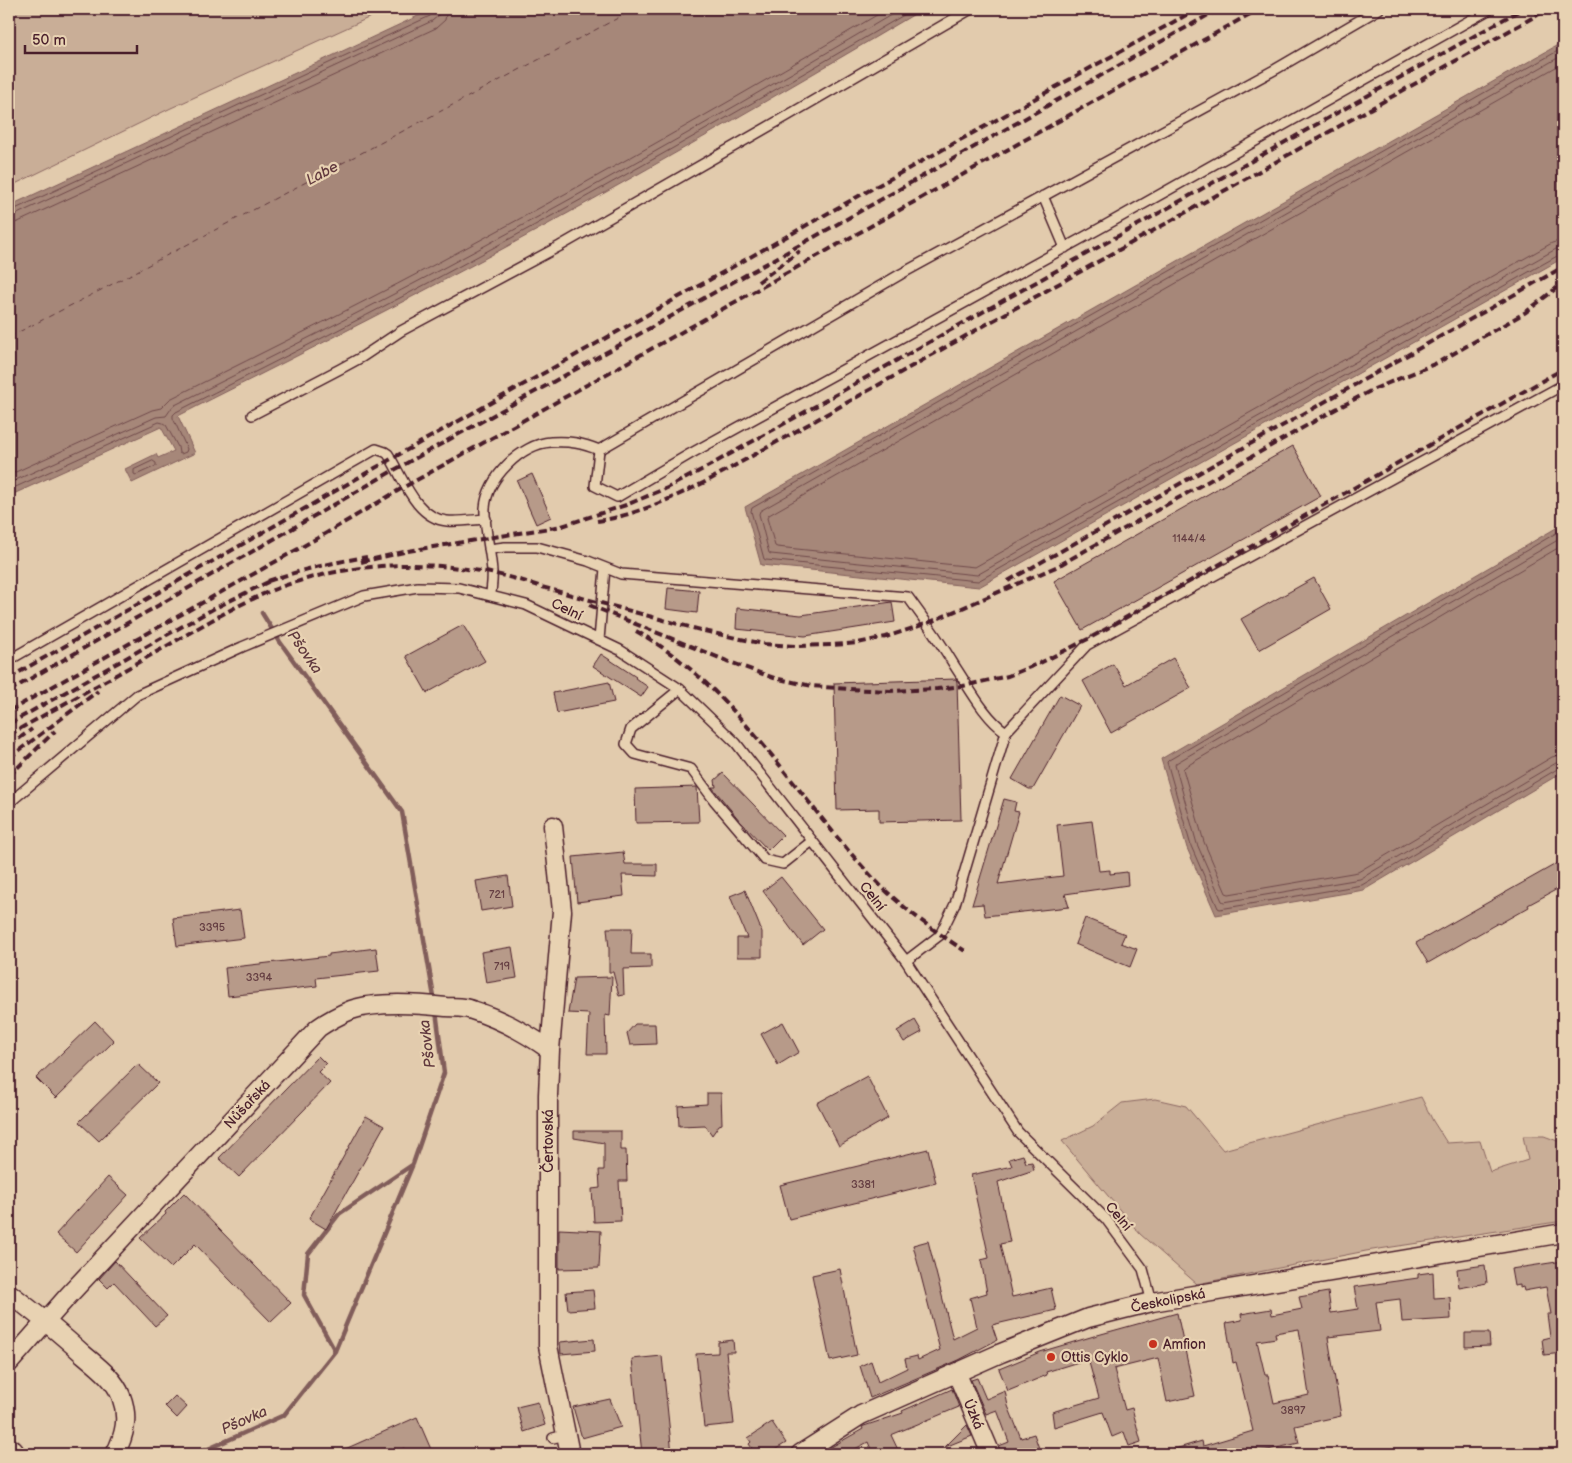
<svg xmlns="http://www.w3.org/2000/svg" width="1572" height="1463" font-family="'Balsamiq Sans',sans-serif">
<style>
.green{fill:#c9ae97;stroke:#8a6661}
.water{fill:#a68779;stroke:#815d5a}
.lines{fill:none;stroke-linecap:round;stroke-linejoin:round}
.shore{stroke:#6f494a;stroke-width:1}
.stream{stroke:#815d5a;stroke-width:4.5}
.ferry{stroke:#61393e;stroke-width:1;stroke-dasharray:6 5;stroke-linecap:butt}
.building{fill:#b79a89;stroke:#4a1f2b;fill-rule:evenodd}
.lane-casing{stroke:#4a1f2b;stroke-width:12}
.street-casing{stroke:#4a1f2b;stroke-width:21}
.primary-casing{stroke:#4a1f2b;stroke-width:31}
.lane{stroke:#e8d2b2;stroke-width:9}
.street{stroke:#e8d2b2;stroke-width:18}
.primary{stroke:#e8d2b2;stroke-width:28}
.rail{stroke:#4a1f2b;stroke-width:4;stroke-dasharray:8 4;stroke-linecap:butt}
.poi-dot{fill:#c8321e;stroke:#e8d2b2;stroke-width:2}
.labels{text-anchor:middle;stroke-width:4.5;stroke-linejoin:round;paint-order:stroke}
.number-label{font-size:11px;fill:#653e42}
.street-label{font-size:14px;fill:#4a1f2b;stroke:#e8d2b2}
.poi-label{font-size:14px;fill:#4a1f2b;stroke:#e8d2b2;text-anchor:start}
.water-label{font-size:15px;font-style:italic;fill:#61393e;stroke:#e8d2b2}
</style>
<rect width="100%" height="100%" fill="#e2cbad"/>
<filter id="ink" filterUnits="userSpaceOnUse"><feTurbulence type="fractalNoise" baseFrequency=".02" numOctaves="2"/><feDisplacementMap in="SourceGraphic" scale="10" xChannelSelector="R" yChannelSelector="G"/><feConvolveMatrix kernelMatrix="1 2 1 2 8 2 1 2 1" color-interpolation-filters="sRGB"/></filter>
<g filter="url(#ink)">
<path class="green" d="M 9,9 L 388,9 L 171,108 L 9,187 Z
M 1421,1097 L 1433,1121 L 1447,1143 L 1480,1141 L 1490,1172 L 1528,1160 L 1523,1136 L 1544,1136 L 1563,1143 L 1563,1221 L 1366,1251 L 1197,1284 L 1140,1234 L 1062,1141 L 1093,1126 L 1122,1103 L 1155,1099 L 1186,1106 L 1223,1150 Z"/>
<path class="water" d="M 433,9 L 923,9 C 778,95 631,180 482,260 C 381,314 279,365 178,416 L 195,453 L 132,483 L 125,469 L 156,454 L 158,458 L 174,451 L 161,427 L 9,496 L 9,206 Z
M 1563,42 L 1563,258 L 979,587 L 761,565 L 745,507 Z
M 1563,524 L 1563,772 L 1364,890 L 1216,915 L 1187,848 L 1161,759 Z"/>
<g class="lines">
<path class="shore" d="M 1563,48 L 752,508 L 751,511 L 764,559 L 766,560 L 978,581 L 1559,255 L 1563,254
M 1563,55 L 760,511 L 759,514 L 769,553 L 771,554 L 977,575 L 1556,249 L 1563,248
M 1563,63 L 769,515 L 767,518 L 775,546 L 777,547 L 975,567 L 1552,243 L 1563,240
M 9,210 L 13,210 L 430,16 L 433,13 L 433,9
M 9,216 L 15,215 L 432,21 L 438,16 L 440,9
M 9,224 L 18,222 L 436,28 L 445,20 L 447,9
M 153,461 L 156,463 L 156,466 L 136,475 L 134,474 L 134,470 Z
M 9,475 L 152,410 L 161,408 L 170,399 C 272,348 373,298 473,244 C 613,169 750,90 887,9
M 9,483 L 156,417 L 166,416 L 173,406 C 275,355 377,304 477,250 C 620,173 761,92 901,9
M 9,490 L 159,422 L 163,423 L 166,425 L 178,447 L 179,453 L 181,454 L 186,452 L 187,449 L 173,418 L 173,415 L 176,412 C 278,360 380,310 480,255 C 626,176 771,93 914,9
M 1563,529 L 1169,760 L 1167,762 L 1191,846 L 1218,908 L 1220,909 L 1362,885 L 1559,768 L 1563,768
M 1563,537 L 1176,763 L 1175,765 L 1197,844 L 1222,901 L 1224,902 L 1360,879 L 1556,763 L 1563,761
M 1563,545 L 1185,767 L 1183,769 L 1204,842 L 1226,893 L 1229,894 L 1358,872 L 1552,757 L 1563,754"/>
<path class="stream" d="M 262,613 L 280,642 L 402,812 L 435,1003
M 335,1351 L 304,1295 L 308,1254 L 339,1214 L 412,1165
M 197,1454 L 284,1415 L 335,1351 L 413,1164 L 444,1073 L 436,1011"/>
<path class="ferry" d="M 9,337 L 101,290 L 635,9"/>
</g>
<path class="building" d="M 1293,446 L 1321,496 L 1082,630 L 1054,581 Z
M 532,474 L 551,517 L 536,524 L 517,481 Z
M 1314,578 L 1331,609 L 1259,650 L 1241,619 Z
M 668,588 L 699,591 L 697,613 L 666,609 Z
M 892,602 L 895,622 L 805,636 L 736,629 L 737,608 L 801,615 Z
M 463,625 L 485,661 L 427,693 L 406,656 Z
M 601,654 L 636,677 L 635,678 L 648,687 L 641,697 L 593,666 Z
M 1173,658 L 1191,688 L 1111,733 L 1083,681 L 1113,664 L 1126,685 Z
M 956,679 L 957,682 L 961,820 L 879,822 L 879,809 L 837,810 L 834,683 Z
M 609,682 L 614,702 L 557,713 L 553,693 Z
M 1060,695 L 1080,706 L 1033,789 L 1029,789 L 1012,779 Z
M 723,773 L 783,835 L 768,850 L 740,821 L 712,787 L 716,787 L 715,780 Z
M 697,787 L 699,822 L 636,823 L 635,789 Z
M 1004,799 L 1016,802 L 1014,811 L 1019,812 L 998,884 L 1063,876 L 1057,825 L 1092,821 L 1099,871 L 1110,870 L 1110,874 L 1127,872 L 1128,885 L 1065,894 L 1069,907 L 985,916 L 983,904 L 972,905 Z
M 623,852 L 625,864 L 657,864 L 657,876 L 622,875 L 624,896 L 577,902 L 573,857 Z
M 1563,860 L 1563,886 L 1528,905 L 1529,907 L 1499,924 L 1498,923 L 1428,963 L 1416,943 Z
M 508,876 L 512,906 L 481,911 L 476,881 Z
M 781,877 L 823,929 L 803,945 L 763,891 Z
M 745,890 L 762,932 L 762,957 L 737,957 L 737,938 L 747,938 L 730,896 Z
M 240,910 L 244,938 L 177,946 L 173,918 Z
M 1085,918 L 1125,934 L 1121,943 L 1137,949 L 1130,967 L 1075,944 Z
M 607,928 L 632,928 L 631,954 L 651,954 L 651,968 L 623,969 L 624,995 L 619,996 L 613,972 L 609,972 L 609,949 Z
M 512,947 L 517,978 L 486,983 L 481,952 Z
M 376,948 L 379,971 L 316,978 L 317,986 L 228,996 L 225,968 L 329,956 L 329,954 Z
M 612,977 L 610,1016 L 605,1015 L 606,1054 L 587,1054 L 589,1014 L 568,1013 L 574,978 Z
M 915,1020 L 922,1032 L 904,1042 L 897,1031 Z
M 95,1021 L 114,1041 L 56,1098 L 36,1078 Z
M 783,1022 L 799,1052 L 778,1065 L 761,1034 Z
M 635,1024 L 655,1024 L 656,1044 L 630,1045 L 627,1033 Z
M 318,1056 L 326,1064 L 318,1072 L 330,1083 L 239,1177 L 219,1158 Z
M 138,1064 L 158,1083 L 99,1141 L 79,1122 Z
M 867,1076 L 888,1118 L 839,1146 L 817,1103 Z
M 707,1093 L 721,1093 L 722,1124 L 719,1125 L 712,1135 L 705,1125 L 679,1126 L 678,1106 L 707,1104 Z
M 366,1116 L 384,1126 L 326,1229 L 309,1219 Z
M 574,1131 L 621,1131 L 621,1150 L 626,1150 L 627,1181 L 619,1181 L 621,1221 L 594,1222 L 592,1189 L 600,1188 L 599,1170 L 604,1170 L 604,1143 L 574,1138 Z
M 928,1149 L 936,1183 L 789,1219 L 780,1185 Z
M 1023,1155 L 1026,1163 L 1032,1162 L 1034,1170 L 998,1182 L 1010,1242 L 1000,1244 L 1012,1297 L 1051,1288 L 1056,1310 L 992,1325 L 997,1340 L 959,1360 L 870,1398 L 860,1366 L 871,1361 L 878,1382 L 907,1368 L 905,1359 L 917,1356 L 918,1360 L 940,1350 L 913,1245 L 928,1241 L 953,1339 L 977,1327 L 970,1298 L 987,1293 L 981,1260 L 989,1258 L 971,1175 L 1012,1166 L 1009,1159 Z
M 108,1177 L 128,1195 L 76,1252 L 56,1234 Z
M 184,1193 L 291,1303 L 271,1322 L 195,1244 L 171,1268 L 140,1238 L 166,1214 L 165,1212 Z
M 559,1229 L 601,1231 L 599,1268 L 559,1269 Z
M 115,1261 L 167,1316 L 155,1326 L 114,1282 L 108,1288 L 99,1279 Z
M 1563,1261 L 1563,1353 L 1544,1355 L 1542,1339 L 1550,1337 L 1547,1314 L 1551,1314 L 1546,1287 L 1524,1291 L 1523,1287 L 1520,1288 L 1520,1285 L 1514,1286 L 1511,1269 Z
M 1485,1265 L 1487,1283 L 1459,1288 L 1457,1269 Z
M 840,1269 L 857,1355 L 830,1361 L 812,1275 Z
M 1433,1272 L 1434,1298 L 1450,1297 L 1451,1319 L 1402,1322 L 1400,1299 L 1376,1302 L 1380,1331 L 1328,1337 L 1341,1416 L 1295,1426 L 1299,1443 L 1250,1454 L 1168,1454 L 1168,1451 L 1202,1441 L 1203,1446 L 1253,1431 L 1236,1362 L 1233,1363 L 1226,1323 L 1242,1320 L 1241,1314 L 1271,1309 L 1272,1315 L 1302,1309 L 1299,1297 L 1328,1292 L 1331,1313 L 1358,1309 L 1354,1287 L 1418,1278 L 1418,1274 ZM 1299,1329 L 1309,1395 L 1274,1403 L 1268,1375 L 1265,1375 L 1257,1341 L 1276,1338 L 1275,1333 Z
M 593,1290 L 595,1308 L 568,1310 L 566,1292 Z
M 1177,1313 L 1195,1396 L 1167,1402 L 1158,1358 L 1114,1369 L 1125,1410 L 1132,1408 L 1141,1442 L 1129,1446 L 1124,1432 L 1112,1437 L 1103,1412 L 1054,1427 L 1052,1412 L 1099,1398 L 1088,1359 L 1046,1372 L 1047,1375 L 1008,1391 L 999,1369 L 1040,1352 L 1094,1336 Z
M 1465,1333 L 1489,1333 L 1490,1346 L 1465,1347 Z
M 594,1339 L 595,1351 L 561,1354 L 560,1342 Z
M 733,1340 L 734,1352 L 726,1352 L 734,1424 L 704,1427 L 696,1354 L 718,1353 L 718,1342 Z
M 662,1356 L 672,1454 L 642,1454 L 632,1359 Z
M 977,1378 L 986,1399 L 1005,1391 L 1008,1406 L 1021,1438 L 1034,1434 L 1041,1454 L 1001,1454 L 999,1446 L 1009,1442 L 997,1410 L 986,1414 L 971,1380 Z
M 952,1389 L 959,1407 L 891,1435 L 900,1454 L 873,1454 L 868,1442 L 846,1454 L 819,1454 L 863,1429 L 862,1427 L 864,1426 L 903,1413 L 902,1411 Z
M 175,1396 L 187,1407 L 177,1418 L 165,1406 Z
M 610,1399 L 621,1427 L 582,1438 L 573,1407 Z
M 538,1402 L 545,1425 L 524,1432 L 517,1407 Z
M 417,1417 L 433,1454 L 407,1454 L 404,1448 L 391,1454 L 334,1454 Z
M 772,1422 L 786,1443 L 768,1454 L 756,1454 L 749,1444 L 751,1442 L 748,1438 Z
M 967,1425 L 972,1436 L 945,1447 Z"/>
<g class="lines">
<g class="lane-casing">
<path id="lane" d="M 1043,196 L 1065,248
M 252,415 L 340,369 L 362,357 L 401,331 L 560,246 L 780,120 L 971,9
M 599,450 L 595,486 L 617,497 L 690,454 L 1106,225 L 1490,9
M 489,549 L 505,547 L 537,547 L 588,561 L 621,574 L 908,597 C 925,620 941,643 956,668 C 970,689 985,718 1006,732
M 491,595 C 491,588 493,580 492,572 C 491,551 484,529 485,508 C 487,478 521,444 551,442 C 570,441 582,443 599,450 L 901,274 L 1276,69 L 1379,9
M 599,640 L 605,568
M 9,660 L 376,449 L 385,452 L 388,454 C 403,477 415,518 447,521 C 459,522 473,520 486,519
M 680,689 L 631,729 L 626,744 L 635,754 L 691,769 L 714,800 L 765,860 L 783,864 L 812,841
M 9,803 L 137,695 L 242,647 L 364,596 L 418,587 L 459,588 L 526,605 L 620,650 L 680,689 L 736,743 L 906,961 L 1018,1132 L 1106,1219 L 1143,1269 L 1152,1302
M 906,961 L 940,935 L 955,904 L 1006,732 L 1087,645 L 1563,385
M 553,1438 L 566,1435"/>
</g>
<g class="street-casing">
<path id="street" d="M 553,826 L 562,911 L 550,1050 L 548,1095 L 548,1346 L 570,1454
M 9,1293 C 34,1312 59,1332 83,1354 C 97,1366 114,1378 121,1396 C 129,1417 125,1435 115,1454
M 9,1363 L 68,1296 L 318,1028 C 328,1021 339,1015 351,1010 C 377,1001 419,1004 446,1007 C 453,1007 462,1007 469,1009 C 498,1018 525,1032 550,1050
M 957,1374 L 991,1454
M 800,1454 L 861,1415 L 1001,1353 L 1088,1318 L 1152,1302 L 1563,1233"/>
</g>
<g class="primary-casing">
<path id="primary" d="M 9,1453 L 10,1454"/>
</g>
<use href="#lane" class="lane"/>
<use href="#street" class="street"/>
<use href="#primary" class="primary"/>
<path class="rail" d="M 758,282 L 800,251
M 597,521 C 638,515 675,497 711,479 L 1548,9
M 361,562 L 408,551 L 562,526 L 626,505 L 667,488 L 707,467 L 1522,9
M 268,581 C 301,570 333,562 367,557
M 1008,581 L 1563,267
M 589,605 L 727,661 L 774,678 L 812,686 L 848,689 L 890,691 L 937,689 L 963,686 L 1008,676 L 1040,663 L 1090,638 L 1563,369
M 636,631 C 737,687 797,799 876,881 C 902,908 933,930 965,951
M 9,678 L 391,459 L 839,207 L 1197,9
M 9,691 L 396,469 L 834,226 L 1219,9
M 9,711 L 323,535 L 406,486 L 1259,9
M 9,724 L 213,609 L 274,579
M 9,735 C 56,708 104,682 151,655 C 192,632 234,605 278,588 C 363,557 458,558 542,587 L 704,631 L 764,644 L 795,646 L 833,645 L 858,643 L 886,637 L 928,623 L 1058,566 L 1336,409 L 1374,389 L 1437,363 L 1526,312 L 1563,283
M 9,746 L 32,729
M 9,758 L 98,691
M 9,776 L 55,731"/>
</g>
</g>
<g class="poi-dot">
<circle cx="1153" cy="1344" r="5"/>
<circle cx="1051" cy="1357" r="5"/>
</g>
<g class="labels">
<g class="number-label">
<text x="1189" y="542">1144/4</text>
<text x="497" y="898">721</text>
<text x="212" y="931">3395</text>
<text x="502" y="970">719</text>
<text x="259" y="981">3394</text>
<text x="863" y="1188">3381</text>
<text x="1293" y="1414">3897</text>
</g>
<g class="street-label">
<text transform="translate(567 609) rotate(26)" y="5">Celní</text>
<text transform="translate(873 896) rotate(52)" y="5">Celní</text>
<text transform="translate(247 1104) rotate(-47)" y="5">Nůšařská</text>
<text transform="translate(548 1141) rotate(-90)" y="5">Čertovská</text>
<text transform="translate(1119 1216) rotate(50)" y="5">Celní</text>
<text transform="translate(1168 1300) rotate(-11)" y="5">Českolipská</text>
<text transform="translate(974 1414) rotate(67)" y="5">Úzká</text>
</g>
<g class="poi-label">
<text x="1163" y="1349">Amfion</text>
<text x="1061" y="1362">Ottis Cyklo</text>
</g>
<g class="water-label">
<text transform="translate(322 173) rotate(-28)" y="5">Labe</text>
<text transform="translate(305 652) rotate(55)" y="5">Pšovka</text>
<text transform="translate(427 1044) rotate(-97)" y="5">Pšovka</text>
<text transform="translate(244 1420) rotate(-24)" y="5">Pšovka</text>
</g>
</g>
<rect width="1572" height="1463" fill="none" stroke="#e8d2b2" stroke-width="30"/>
<rect x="15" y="15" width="1542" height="1433" fill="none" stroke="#4a1f2b" stroke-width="2" filter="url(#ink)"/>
<path d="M25 45v8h112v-8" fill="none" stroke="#4a1f2b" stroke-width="2.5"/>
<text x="32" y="45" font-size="15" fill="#4a1f2b" stroke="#e8d2b2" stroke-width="4" paint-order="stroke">50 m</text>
</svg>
